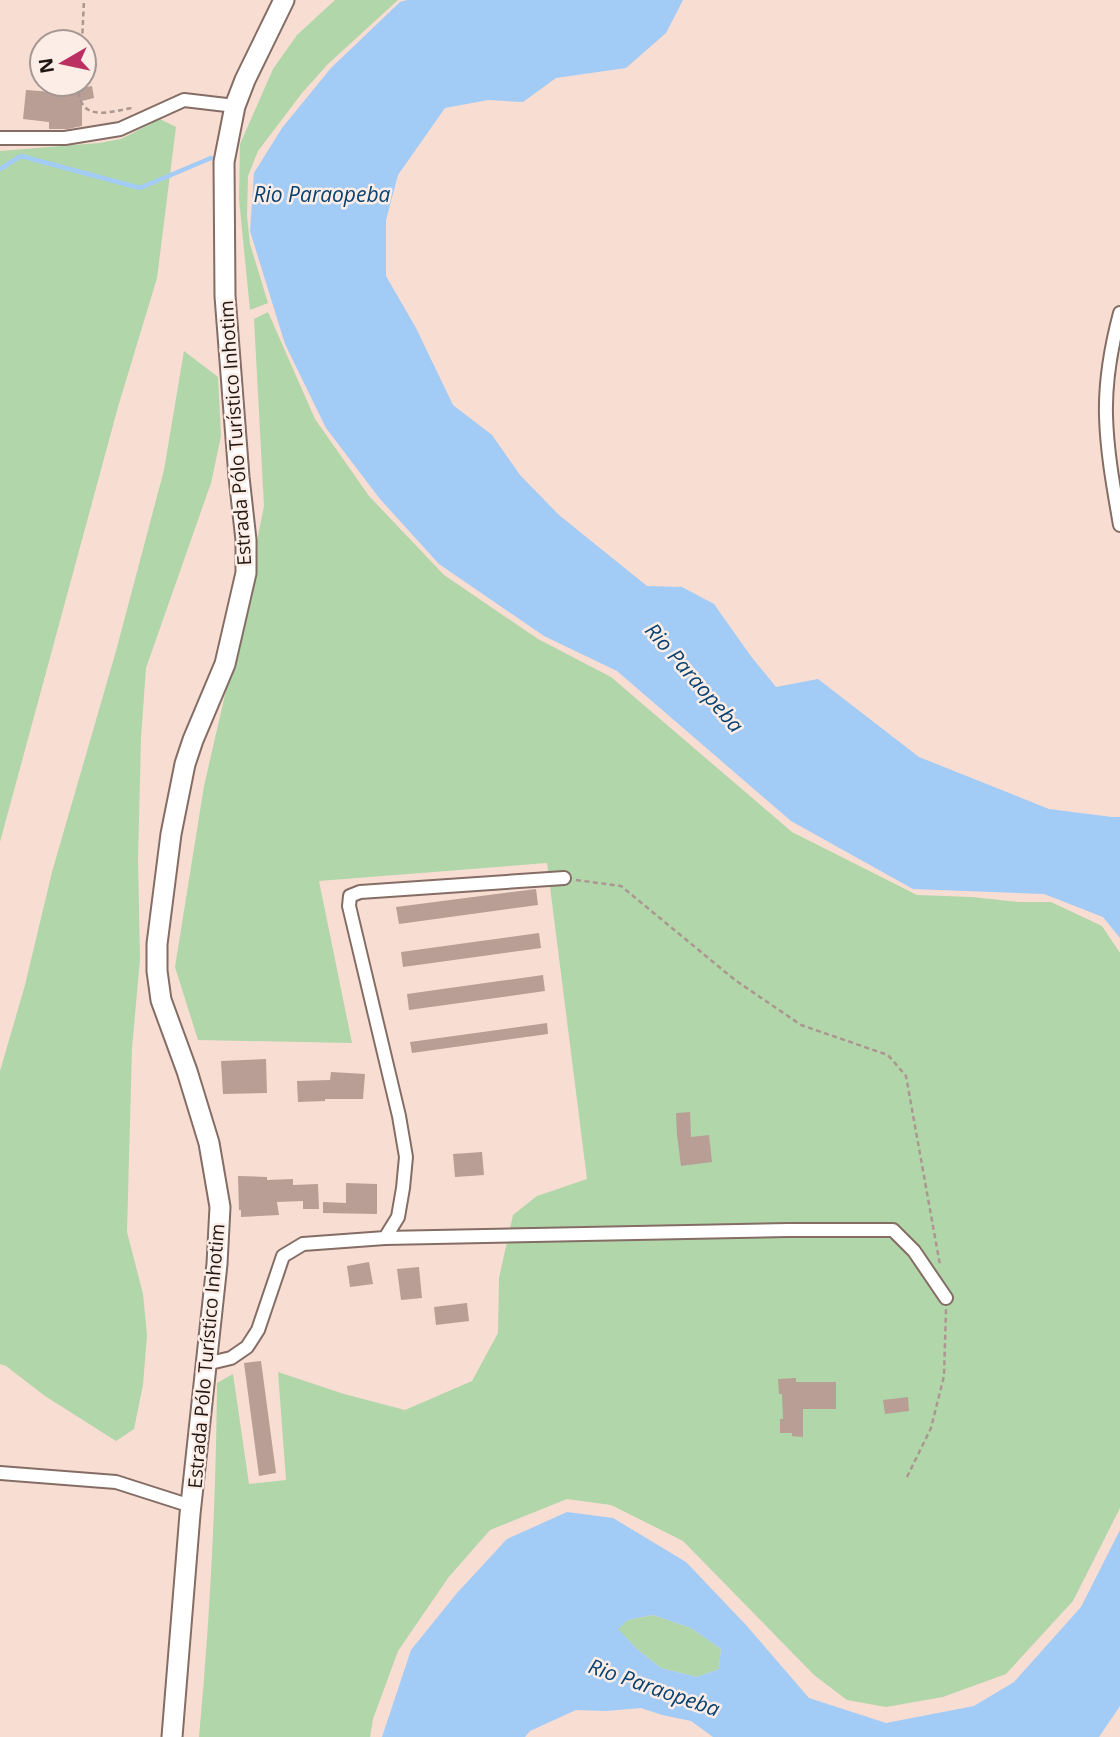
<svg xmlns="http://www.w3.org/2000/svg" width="1120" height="1737" font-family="'Open Sans',sans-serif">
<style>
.green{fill:#b1d6aa}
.water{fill:#a2cbf6;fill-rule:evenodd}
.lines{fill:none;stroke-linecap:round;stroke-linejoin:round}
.stream{stroke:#a2cbf6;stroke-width:4.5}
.building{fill:#b89e95}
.minor-casing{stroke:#846d64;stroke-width:16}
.primary-casing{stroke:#846d64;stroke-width:23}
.path{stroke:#ab978f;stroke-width:2.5;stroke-dasharray:5 3.5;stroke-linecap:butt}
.minor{stroke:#fff;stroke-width:12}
.primary{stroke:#fff;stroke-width:19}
.labels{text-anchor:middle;stroke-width:5;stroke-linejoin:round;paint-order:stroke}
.street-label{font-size:19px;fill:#201713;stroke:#fdede7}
.water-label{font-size:21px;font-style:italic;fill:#074271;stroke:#fdede7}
</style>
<rect width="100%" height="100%" fill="#f8ddd3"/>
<path class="green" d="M 335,0 L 398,0 L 328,64 L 302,93 L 258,151 L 248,176 L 247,216 L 250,244 L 268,303 L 250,310 L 239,199 L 240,144 L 273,69 L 297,35 Z
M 160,119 L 176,127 L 157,278 L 118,407 L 0,842 L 0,151 L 99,143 L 121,139 Z
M 268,312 L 315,419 L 369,496 L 444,575 L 538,639 L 611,677 L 792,832 L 917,895 L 972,897 L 1018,902 L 1051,902 L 1102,926 L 1120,953 L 1120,1508 L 1073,1601 L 1006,1674 L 943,1697 L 886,1707 L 847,1700 L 814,1675 L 683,1541 L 611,1505 L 567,1499 L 490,1530 L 448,1578 L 398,1651 L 373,1719 L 370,1737 L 199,1737 C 210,1619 216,1501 217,1383 L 233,1374 L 249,1484 L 286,1480 L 278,1372 L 344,1394 L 405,1410 L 472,1381 L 498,1333 L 499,1278 L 513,1215 L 537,1196 L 587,1179 L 547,863 L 319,881 L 352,1043 L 198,1040 L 175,967 L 204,786 L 233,660 L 264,506 L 254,319 Z
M 184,351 L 218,377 L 221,436 L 211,483 L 146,668 L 141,738 L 138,859 L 140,959 L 132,1048 L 127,1232 L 143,1294 L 147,1335 L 143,1385 L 134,1429 L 116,1441 L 45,1396 L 6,1366 L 0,1364 L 0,1071 L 25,985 L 52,872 L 116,651 L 164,470 Z
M 653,1615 L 691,1628 L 721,1649 L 719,1669 L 697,1677 L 661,1668 L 637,1649 L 617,1629 L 628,1620 Z"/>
<path class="water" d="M 407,0 L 683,0 L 666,33 L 626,68 L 556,78 L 523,102 L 488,100 L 445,108 L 398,175 L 386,220 L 386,276 L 416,328 L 453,405 L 492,435 L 520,475 L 559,515 L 647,586 L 682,587 L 714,604 L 750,655 L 776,687 L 818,679 L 919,757 L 1049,809 L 1112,817 L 1120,817 L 1120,938 L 1103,917 L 1044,894 L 913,889 L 791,821 L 617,671 L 544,636 L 439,564 L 380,499 L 326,428 L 285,344 L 250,231 L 254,173 L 282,128 L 331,68 L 400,2 Z
M 567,1512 L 613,1518 L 686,1562 L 746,1625 L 809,1698 L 886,1723 L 974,1706 L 1014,1682 L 1081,1607 L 1120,1530 L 1120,1706 L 1099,1737 L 713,1737 L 691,1721 L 662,1715 L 641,1708 L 606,1711 L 576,1710 L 530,1731 L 525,1737 L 382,1737 L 411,1650 L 457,1593 L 507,1539 ZM 653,1615 L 691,1628 L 721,1649 L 719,1669 L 697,1677 L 661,1668 L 637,1649 L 618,1629 L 628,1620 Z"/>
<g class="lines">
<path class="stream" d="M 0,169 L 21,156 L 140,188 L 211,158"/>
</g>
<path class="building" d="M 92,86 L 94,98 L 82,101 L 82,126 L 68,129 L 49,129 L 49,122 L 23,119 L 26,90 L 53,92 Z
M 536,889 L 538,905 L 399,924 L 396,907 Z
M 539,933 L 541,948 L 403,967 L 401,952 Z
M 543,975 L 545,991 L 409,1010 L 407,994 Z
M 547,1023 L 548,1034 L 412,1053 L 410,1042 Z
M 266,1059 L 267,1093 L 223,1094 L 221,1061 Z
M 331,1072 L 365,1074 L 363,1099 L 325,1099 L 325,1101 L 298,1102 L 297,1081 L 330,1080 Z
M 690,1112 L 691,1137 L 709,1135 L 712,1162 L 681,1166 L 677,1135 L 676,1113 Z
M 482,1152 L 484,1175 L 455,1177 L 453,1154 Z
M 238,1176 L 267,1177 L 267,1180 L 293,1179 L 293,1185 L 318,1184 L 319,1209 L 303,1209 L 303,1201 L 277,1202 L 279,1215 L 241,1217 L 241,1210 L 239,1210 Z
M 346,1183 L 377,1184 L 377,1214 L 323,1213 L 323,1202 L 346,1203 Z
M 369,1262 L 373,1284 L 350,1287 L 347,1266 Z
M 419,1267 L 422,1298 L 401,1300 L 397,1269 Z
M 467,1303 L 469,1321 L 436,1325 L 434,1307 Z
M 261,1361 L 276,1473 L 259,1476 L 244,1363 Z
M 796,1378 L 796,1382 L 836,1382 L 836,1409 L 803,1409 L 803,1437 L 792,1436 L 792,1433 L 780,1433 L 780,1419 L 783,1419 L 782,1394 L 779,1394 L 778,1379 Z
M 908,1397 L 909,1411 L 885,1414 L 883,1400 Z"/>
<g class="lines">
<g class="minor-casing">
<path id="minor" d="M 0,138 L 65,138 L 120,129 L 184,100 L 235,106
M 1120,313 C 1111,347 1105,381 1106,416 C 1107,453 1114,490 1120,525
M 385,1238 L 398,1217 L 403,1188 L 406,1157 L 399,1116 L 349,906 L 350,896 L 360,892 L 564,878
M 206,1364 L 231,1358 L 247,1347 L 258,1330 L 283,1256 L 303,1244 L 385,1238 L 788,1230 L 893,1230 L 914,1251 L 946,1298
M 0,1473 L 116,1482 L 191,1506"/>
</g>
<g class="primary-casing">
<path id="primary" d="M 172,1737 L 190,1514 L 217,1264 L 220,1207 L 209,1143 L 187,1071 L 161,1000 L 157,971 L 157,944 L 171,834 L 185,764 L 193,740 L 225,664 L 246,573 L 246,540 L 239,477 L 225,296 L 224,162 L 235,106 L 245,80 L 284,0"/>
</g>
<path class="path" d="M 82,42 L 84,0
M 78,84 C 78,122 105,113 132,108
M 576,880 L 621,886 L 735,980 L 801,1025 L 888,1055 L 906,1076 L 940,1265
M 907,1477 L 931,1428 L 944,1376 L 946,1309"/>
<use href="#minor" class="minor"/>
<use href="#primary" class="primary"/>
</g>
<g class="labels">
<g class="street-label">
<text transform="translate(235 433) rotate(-94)" y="7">Estrada Pólo Turístico Inhotim</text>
<text transform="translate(206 1356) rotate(-85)" y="7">Estrada Pólo Turístico Inhotim</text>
</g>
<g class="water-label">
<text x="322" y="202">Rio Paraopeba</text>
<text transform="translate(694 678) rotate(49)" y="7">Rio Paraopeba</text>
<text transform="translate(654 1688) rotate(19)" y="7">Rio Paraopeba</text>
</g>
</g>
<g transform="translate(63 63) rotate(261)"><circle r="33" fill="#fdede7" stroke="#a59792" stroke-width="2"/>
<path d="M0-5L12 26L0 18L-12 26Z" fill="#bc2f63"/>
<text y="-10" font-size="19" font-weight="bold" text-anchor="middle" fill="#201713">N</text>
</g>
</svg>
